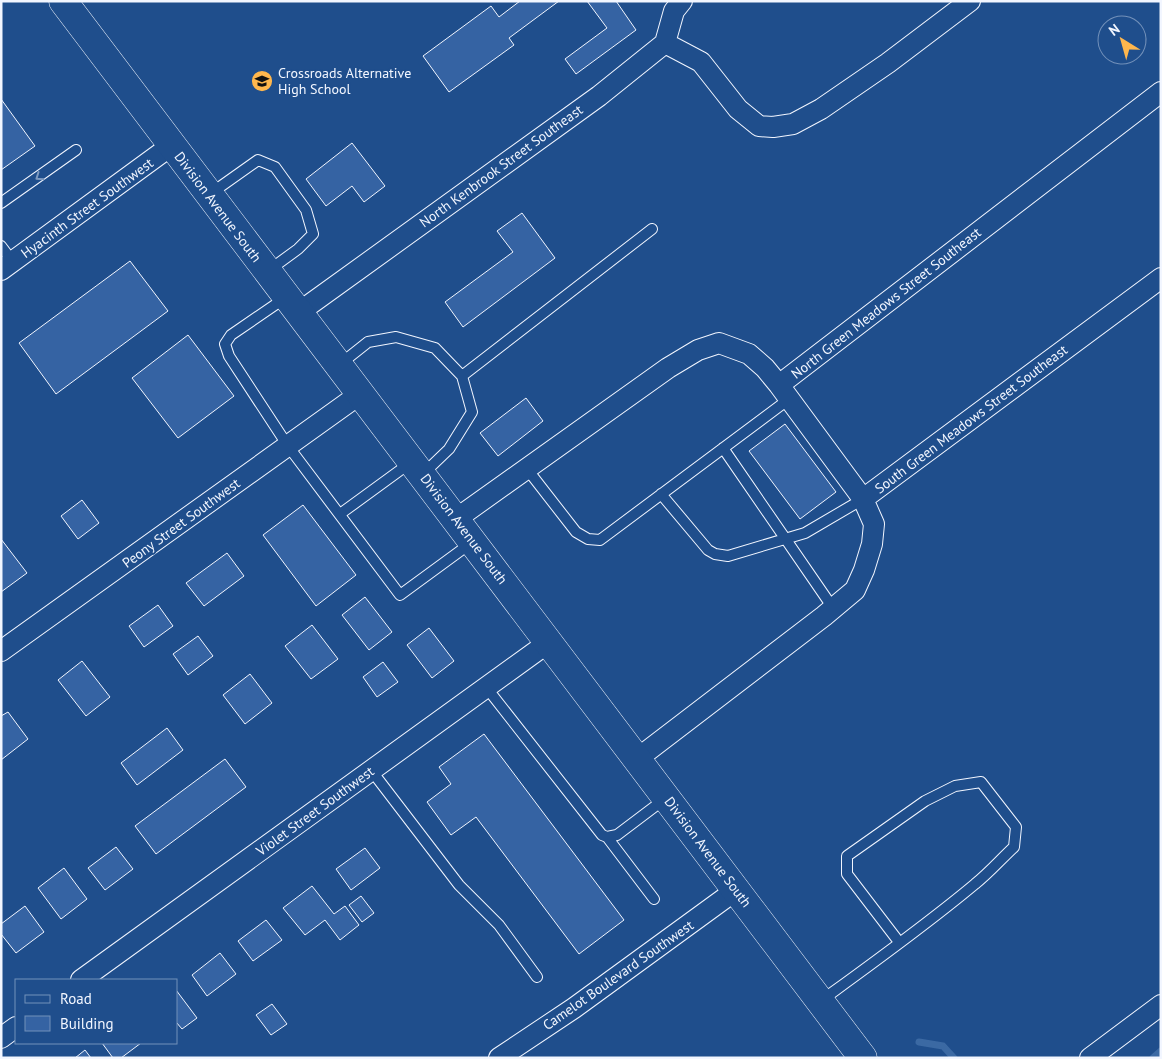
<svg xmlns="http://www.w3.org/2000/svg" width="1162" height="1059" font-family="'PT Sans',sans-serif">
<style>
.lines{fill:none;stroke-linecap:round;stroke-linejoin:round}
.stream{stroke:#3b69a3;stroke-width:7}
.building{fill:#3563a3;stroke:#f2f6ff}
.lane-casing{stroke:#f2f6ff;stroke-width:12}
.street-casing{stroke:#f2f6ff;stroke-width:22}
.primary-casing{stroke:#f2f6ff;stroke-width:29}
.lane{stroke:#1f4e8c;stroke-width:10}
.street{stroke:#1f4e8c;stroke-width:20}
.primary{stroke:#1f4e8c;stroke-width:28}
.oneway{stroke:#7e9ac0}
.labels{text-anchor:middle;stroke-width:4;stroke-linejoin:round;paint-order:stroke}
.poi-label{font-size:14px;fill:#f2f6ff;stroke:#1f4e8c;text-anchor:start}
.street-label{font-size:14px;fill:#f2f6ff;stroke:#1f4e8c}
</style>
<rect width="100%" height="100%" fill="#1f4e8c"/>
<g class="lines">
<path class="stream" d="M 919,1042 L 943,1046 L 954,1058
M 1153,1058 L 1161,1051"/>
</g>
<path class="building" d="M 520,1 L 559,1 L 509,38 L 514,45 L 449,92 L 423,56 L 491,6 L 499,17 Z
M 587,1 L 616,1 L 636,30 L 576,74 L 565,59 L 607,28 Z
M 1,99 L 35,146 L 1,170 Z
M 352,143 L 385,186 L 364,202 L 352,186 L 326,206 L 306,179 Z
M 522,213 L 555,258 L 463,327 L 445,302 L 513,252 L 497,231 Z
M 130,261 L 168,311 L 56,394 L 19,343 Z
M 188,335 L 234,396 L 178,438 L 132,378 Z
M 526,398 L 543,421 L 498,456 L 480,433 Z
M 785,424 L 836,492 L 800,519 L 749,451 Z
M 82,500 L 99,523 L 78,539 L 61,516 Z
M 303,505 L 356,575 L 316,606 L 263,535 Z
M 1,539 L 27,573 L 1,592 Z
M 227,553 L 244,576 L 204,606 L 186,583 Z
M 365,597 L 392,632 L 369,650 L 342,615 Z
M 158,605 L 173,626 L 144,647 L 129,626 Z
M 312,625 L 338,659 L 311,679 L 285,646 Z
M 429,628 L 454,661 L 432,678 L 407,645 Z
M 198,636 L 213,656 L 188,675 L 173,654 Z
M 82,661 L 110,697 L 86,716 L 58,680 Z
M 383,662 L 398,682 L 377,697 L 363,677 Z
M 250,674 L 272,703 L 245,724 L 223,695 Z
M 8,712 L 28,739 L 1,760 L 1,716 Z
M 167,728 L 183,750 L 137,785 L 121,763 Z
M 484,734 L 624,920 L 579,954 L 476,817 L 451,835 L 427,802 L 451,784 L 439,767 Z
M 225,759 L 246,787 L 156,854 L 135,826 Z
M 116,847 L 133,869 L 105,890 L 88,868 Z
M 365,848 L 380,868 L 351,890 L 336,869 Z
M 64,868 L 87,899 L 61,919 L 38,888 Z
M 312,886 L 334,914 L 345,906 L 359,925 L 340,940 L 325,920 L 305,935 L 283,908 Z
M 361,896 L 374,913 L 362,922 L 349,905 Z
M 25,906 L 44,932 L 16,953 L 1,934 L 1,924 Z
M 266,920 L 282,940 L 253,961 L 238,941 Z
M 220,953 L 236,974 L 207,996 L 192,975 Z
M 176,990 L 197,1018 L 182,1029 L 176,1022 Z
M 272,1004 L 287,1024 L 271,1035 L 256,1015 Z
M 102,1043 L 141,1043 L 121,1058 L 113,1058 Z
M 85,1050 L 91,1058 L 75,1058 Z"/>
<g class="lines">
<g class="lane-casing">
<path id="lane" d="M 210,194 L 258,160 L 275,167 L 306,210 L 313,234 L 298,249 L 268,271
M 1,203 L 76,150
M 1,246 L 13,262
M 285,298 L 231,335 L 225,344 L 229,356 L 288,446 L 400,595 L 471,543
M 339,365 L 368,342 L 396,337 L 435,348 L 462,376 L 472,412 L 449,449 L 423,474
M 462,376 L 652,229
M 723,448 L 833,608
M 527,469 L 576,532 L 588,539 L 600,540 L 789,399
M 661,494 L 708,550 L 715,554 L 728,556 L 805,533 L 863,499
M 340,514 L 410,463
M 486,687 L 602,835 L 607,837 L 617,835 L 666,798
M 371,770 L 459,885 L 499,925 L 537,977
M 607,837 L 654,899
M 822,1000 C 873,963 926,925 975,884 C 989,873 1001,859 1014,847 L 1016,827 L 981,782 L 955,786 L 925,801 L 847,856 L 847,874 L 899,942"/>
</g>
<g class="street-casing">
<path id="street" d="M 665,43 L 701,62 L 738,109 L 759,126 L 773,127 L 793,124 L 821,109 L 888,63 L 970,1
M 1,270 L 172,145
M 298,313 L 599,96 L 665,43 L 674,11 L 682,1
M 779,385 L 1161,92
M 863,499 L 1161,278
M 456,519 L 668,368 L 698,350 L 719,343 L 749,354 L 765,368 L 779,385 L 863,499 L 874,524 L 872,544 L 864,570 L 855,590 L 824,616 L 637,759
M 1,651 L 360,394
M 81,980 L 549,642
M 1,1038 L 16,1027
M 499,1058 L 574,1008 L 736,890
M 1090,1058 L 1161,1005"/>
</g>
<g class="primary-casing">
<path id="primary" d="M 63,1 L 863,1058"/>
</g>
<use href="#lane" class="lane"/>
<use href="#street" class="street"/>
<use href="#primary" class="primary"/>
</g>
<defs><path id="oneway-chevron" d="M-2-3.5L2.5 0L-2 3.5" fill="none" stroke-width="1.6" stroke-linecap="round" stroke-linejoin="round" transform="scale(1.25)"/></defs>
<use class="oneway" href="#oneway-chevron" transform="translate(39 177) rotate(145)"/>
<defs>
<g id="school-disc" transform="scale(1.125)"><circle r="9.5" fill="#ffb74d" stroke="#1f4e8c"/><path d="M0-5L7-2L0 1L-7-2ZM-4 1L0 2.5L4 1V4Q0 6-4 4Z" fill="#111"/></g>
</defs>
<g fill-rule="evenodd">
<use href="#school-disc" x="262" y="81"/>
</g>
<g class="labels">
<g class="poi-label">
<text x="278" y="78">Crossroads Alternative<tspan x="278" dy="16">High School</tspan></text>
</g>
<g class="street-label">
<text transform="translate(501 166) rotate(-36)" y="5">North Kenbrook Street Southeast</text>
<text transform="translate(218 207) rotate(53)" y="5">Division Avenue South</text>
<text transform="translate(87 208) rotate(-36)" y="5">Hyacinth Street Southwest</text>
<text transform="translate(886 303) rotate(-38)" y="5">North Green Meadows Street Southeast</text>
<text transform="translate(971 419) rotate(-37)" y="5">South Green Meadows Street Southeast</text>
<text transform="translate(181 523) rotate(-36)" y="5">Peony Street Southwest</text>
<text transform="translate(464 529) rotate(53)" y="5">Division Avenue South</text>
<text transform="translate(315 811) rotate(-36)" y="5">Violet Street Southwest</text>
<text transform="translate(708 852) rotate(53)" y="5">Division Avenue South</text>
<text transform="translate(618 975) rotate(-35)" y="5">Camelot Boulevard Southwest</text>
</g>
</g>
<rect width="1162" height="1059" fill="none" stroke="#f2f6ff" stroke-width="5"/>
<rect x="15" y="979" width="162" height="65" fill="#1f4e8c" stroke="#7391ba"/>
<rect x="25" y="995" width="25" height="8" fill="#1f4e8c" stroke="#7391ba"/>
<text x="60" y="1004" font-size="15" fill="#f2f6ff">Road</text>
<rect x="25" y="1016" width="25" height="15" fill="#3563a3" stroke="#7391ba"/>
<text x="60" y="1029" font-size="15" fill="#f2f6ff">Building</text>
<g transform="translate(1122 40) rotate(323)"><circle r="24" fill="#1f4e8c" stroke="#7391ba"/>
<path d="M0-4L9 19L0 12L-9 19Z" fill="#ffb74d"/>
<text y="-8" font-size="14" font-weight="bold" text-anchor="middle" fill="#f2f6ff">N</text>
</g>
</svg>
